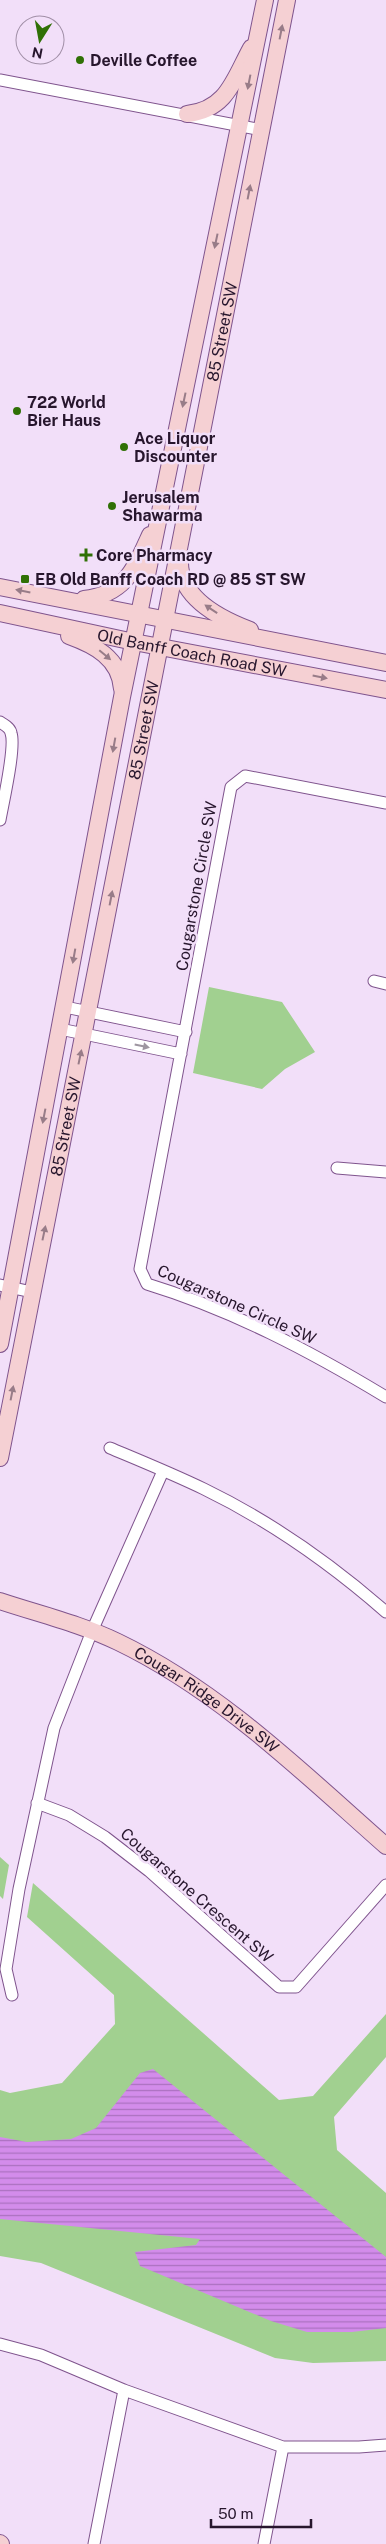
<svg xmlns="http://www.w3.org/2000/svg" width="386" height="2544" font-family="'Public Sans',sans-serif">
<style>
.park{fill:#a1d090}
.water{fill:url(#water-rules)}
.lines{fill:none;stroke-linecap:round;stroke-linejoin:round}
.street-casing{stroke:#7f548d;stroke-width:13}
.secondary-casing{stroke:#7f548d;stroke-width:18}
.street{stroke:#fff;stroke-width:11}
.secondary{stroke:#f5d0d3;stroke-width:16}
.oneway{fill:#987c88}
.oneway2{fill:#9e96a0}
.poi-dot{fill:#307006;stroke:#f2dff9;stroke-width:2}
.labels{text-anchor:middle;stroke-width:5;stroke-linejoin:round;paint-order:stroke}
.poi-label{font-size:16px;font-weight:bold;fill:#27162d;stroke:#f2dff9;text-anchor:start}
.street-label{font-size:16px;fill:#27162d;stroke:#f2dff9}
</style>
<defs>
<pattern id="water-rules" width="6" height="5" patternUnits="userSpaceOnUse" patternTransform="scale(1.25)"><rect width="6" height="5" fill="#d38ceb"/><path d="M0 2.5h6" fill="none" stroke="#ab71bf"/></pattern>
</defs>
<rect width="100%" height="100%" fill="#f2dff9"/>
<path class="park" d="M 209,987 L 282,1002 L 315,1052 L 285,1069 L 262,1089 L 193,1073 Z
M 0,1857 L 9,1865 L 3,1899 L 0,1896 Z
M 33,1883 L 279,2100 L 313,2096 L 386,2014 L 386,2057 L 334,2117 L 337,2150 L 386,2193 L 386,2361 L 313,2363 L 275,2358 L 41,2263 L 0,2256 L 0,2090 L 10,2093 L 62,2083 L 115,2024 L 114,1995 L 27,1917 Z"/>
<path class="water" d="M 153,2069 L 386,2257 L 386,2328 L 352,2332 L 307,2332 L 271,2321 L 140,2266 L 135,2252 L 196,2245 L 200,2239 L 0,2219 L 0,2137 L 27,2142 L 71,2139 L 96,2128 L 140,2073 Z"/>
<g class="lines">
<g class="street-casing">
<path id="street" d="M 0,80 L 262,130
M 0,722 C 4,725 10,727 11,733 C 16,747 3,803 0,820
M 386,803 L 245,776 L 231,787 L 140,1269 L 147,1284 C 232,1310 310,1351 386,1397
M 374,981 L 386,984
M 65,1007 L 186,1032
M 60,1029 L 181,1054
M 337,1168 L 386,1172
M 0,1285 L 32,1292
M 110,1448 C 141,1461 173,1474 204,1489 C 270,1521 331,1564 386,1612
M 37,1803 L 69,1815 L 105,1837 L 149,1871 L 279,1987 L 296,1987 L 386,1885
M 12,1995 L 6,1969 L 19,1889 L 54,1728 L 92,1631 L 163,1471
M 0,2344 L 41,2355 L 124,2390
M 94,2544 L 124,2390 L 283,2447 L 359,2447 L 386,2445
M 264,2544 L 283,2447"/>
</g>
<g class="secondary-casing">
<g id="secondary">
<path d="M 187,114 C 227,110 234,79 251,48"/>
<path d="M 180,561 C 179,598 221,619 250,630"/>
<path d="M 0,587 L 386,663"/>
<path d="M 84,599 C 125,594 134,570 150,535"/>
<path id="s1" d="M 0,613 L 134,642 L 386,690"/>
<path d="M 69,636 C 94,645 120,658 122,689"/>
<path d="M 0,1344 L 122,697 L 265,0"/>
<path id="s2" d="M 0,1458 L 287,0"/>
<path id="s3" d="M 0,1601 C 39,1614 81,1624 118,1642 C 220,1691 302,1772 386,1846"/>
<path d="M 0,2543 L 1,2544"/>
</g>
</g>
<use href="#street" class="street"/>
<use href="#secondary" class="secondary"/>
</g>
<defs><path id="oneway-solid" d="M-6-.8H1V-3.2L6.5 0L1 3.2V.8H-6Z" transform="scale(1.25)"/></defs>
<g class="oneway">
<use href="#oneway-solid" transform="translate(281 32) rotate(-79)"/>
<use href="#oneway-solid" transform="translate(249 82) rotate(101)"/>
<use href="#oneway-solid" transform="translate(249 192) rotate(-79)"/>
<use href="#oneway-solid" transform="translate(216 241) rotate(102)"/>
<use href="#oneway-solid" transform="translate(184 400) rotate(102)"/>
<use href="#oneway-solid" transform="translate(23 591) rotate(-169)"/>
<use href="#oneway-solid" transform="translate(211 609) rotate(-146)"/>
<use href="#oneway-solid" transform="translate(105 655) rotate(40)"/>
<use href="#oneway-solid" transform="translate(320 677) rotate(11)"/>
<use href="#oneway-solid" transform="translate(114 745) rotate(100)"/>
<use href="#oneway-solid" transform="translate(111 898) rotate(-79)"/>
<use href="#oneway-solid" transform="translate(74 956) rotate(100)"/>
<use href="#oneway-solid" transform="translate(80 1057) rotate(-78)"/>
<use href="#oneway-solid" transform="translate(44 1116) rotate(101)"/>
<use href="#oneway-solid" transform="translate(44 1233) rotate(-78)"/>
<use href="#oneway-solid" transform="translate(12 1393) rotate(-79)"/>
</g>
<use class="oneway2" href="#oneway-solid" transform="translate(142 1046) rotate(12)"/>
<g class="poi-dot">
<circle cx="80" cy="60" r="5"/>
<circle cx="17" cy="411" r="5"/>
<circle cx="124" cy="447" r="5"/>
<circle cx="112" cy="506" r="5"/>
<path d="M83.5 547.5h5v5h5v5h-5v5h-5v-5h-5v-5h5z"/>
<rect x="20" y="574" width="10" height="10" rx="2.5"/>
</g>
<g class="labels">
<g class="poi-label">
<text x="90" y="66">Deville Coffee</text>
<text x="27" y="408">722 World<tspan x="27" dy="18">Bier Haus</tspan></text>
<text x="134" y="444">Ace Liquor<tspan x="134" dy="18">Discounter</tspan></text>
<text x="122" y="503">Jerusalem<tspan x="122" dy="18">Shawarma</tspan></text>
<text x="96" y="561">Core Pharmacy</text>
<text x="35" y="585">EB Old Banff Coach RD @ 85 ST SW</text>
</g>
<g class="street-label">
<text dy="6" stroke="none"><textPath href="#s2" startOffset="1148">85 Street SW</textPath></text>
<text dy="6" stroke="none"><textPath href="#s1" startOffset="196">Old Banff Coach Road SW</textPath></text>
<text dy="6" stroke="none"><textPath href="#s2" startOffset="742">85 Street SW</textPath></text>
<text transform="translate(196 886) rotate(-80)" y="6">Cougarstone Circle SW</text>
<text dy="6" stroke="none"><textPath href="#s2" startOffset="338">85 Street SW</textPath></text>
<text transform="translate(237 1304) rotate(24)" y="6">Cougarstone Circle SW</text>
<text dy="6" stroke="none"><textPath href="#s3" startOffset="231">Cougar Ridge Drive SW</textPath></text>
<text transform="translate(197 1895) rotate(41)" y="6">Cougarstone Crescent SW</text>
</g>
</g>
<g transform="translate(40 40) rotate(191)"><circle r="24" fill="#f2dff9" stroke="#a18fa7"/>
<path d="M0-4L9 19L0 12L-9 19Z" fill="#307006"/>
<text y="-8" font-size="14" font-weight="bold" text-anchor="middle" fill="#27162d">N</text>
</g>
<path d="M211 2519v8h100v-8" fill="none" stroke="#27162d" stroke-width="2.5"/>
<text x="218" y="2519" font-size="15" fill="#27162d" stroke="#f2dff9" stroke-width="4" paint-order="stroke">50 m</text>
</svg>
